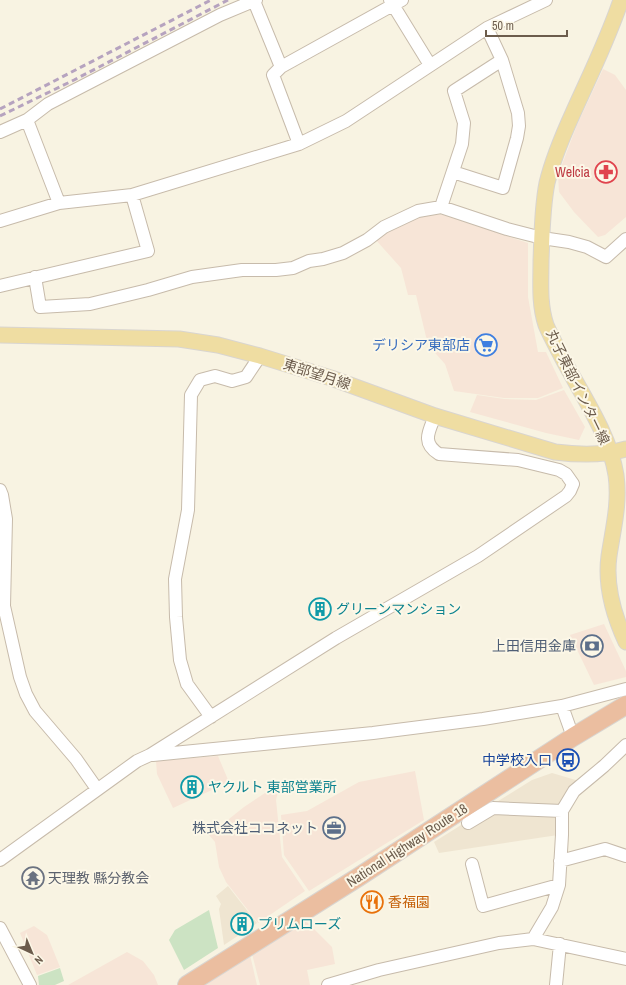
<svg xmlns="http://www.w3.org/2000/svg" width="626" height="985" font-family="'Archivo Narrow','Noto Sans JP',sans-serif">
<style>
.residential{fill:#efe5d1}
.commercial{fill:#f7e5d7}
.green{fill:#cce3c3}
.lines{fill:none;stroke-linecap:round;stroke-linejoin:round}
.minor-casing{stroke:#c7bbab;stroke-width:14}
.major-casing{stroke:#d9d5d0;stroke-width:17}
.highway-casing{stroke:#d9d5d0;stroke-width:20}
.minor{stroke:#fff;stroke-width:12}
.major{stroke:#efdda2;stroke-width:15}
.highway{stroke:#ebbea0;stroke-width:18}
.rail{stroke:#b6a3bf;stroke-width:3;stroke-dasharray:6 4;stroke-linecap:butt}
.labels{text-anchor:middle;stroke-width:4;stroke-linejoin:round;paint-order:stroke}
.health-label{font-size:14px;fill:#be3a42;stroke:#fcf7e7;text-anchor:end}
.shop-label{font-size:14px;fill:#366cbe;stroke:#fcf7e7;text-anchor:end}
.street-label{font-size:14px;fill:#6c5c4c;stroke:#fcf7e7}
.culture-label{font-size:14px;fill:#0d838f;stroke:#fcf7e7;text-anchor:start}
.service-label{font-size:14px;fill:#4e5e75;stroke:#fcf7e7;text-anchor:end}
.transit-label{font-size:14px;fill:#164399;stroke:#fcf7e7;text-anchor:end}
.worship-label{font-size:14px;fill:#5b616d;stroke:#fcf7e7;text-anchor:start}
.food-label{font-size:14px;fill:#c56008;stroke:#fcf7e7;text-anchor:start}
</style>
<rect width="100%" height="100%" fill="#f8f3e2"/>
<path class="residential" d="M 552,773 L 579,781 L 562,804 L 555,808 L 495,803 L 532,780 Z
M 492,812 L 554,815 L 558,818 L 558,835 L 439,853 L 434,842 L 466,822 Z
M 228,886 L 257,923 L 224,945 L 219,909 L 221,904 L 216,896 Z"/>
<path class="commercial" d="M 603,69 L 615,75 L 626,90 L 626,217 L 605,235 L 598,237 L 574,212 L 559,192 L 558,175 L 577,125 Z
M 434,214 L 443,215 L 528,243 L 528,297 L 538,352 L 546,352 L 563,388 L 538,398 L 504,398 L 454,391 L 445,364 L 428,345 L 416,295 L 408,295 L 401,268 L 375,239 L 385,230 L 418,216 Z
M 564,390 L 585,427 L 579,440 L 546,433 L 470,412 L 477,395 L 504,399 L 536,400 Z
M 604,624 L 626,671 L 626,677 L 594,685 L 570,635 Z
M 218,756 L 229,782 L 173,808 L 157,774 L 156,761 Z
M 415,771 L 424,820 L 309,891 L 284,855 L 281,815 L 307,811 L 359,782 Z
M 279,788 L 276,800 L 282,857 L 305,891 L 258,923 L 226,882 L 219,867 L 215,842 L 209,835 L 244,807 L 271,789 Z
M 306,921 L 332,947 L 335,964 L 307,970 L 310,985 L 260,985 L 252,954 Z
M 34,926 L 47,935 L 60,967 L 37,975 L 20,933 Z
M 127,952 L 143,961 L 154,975 L 158,985 L 68,985 Z
M 250,955 L 257,985 L 203,985 Z"/>
<path class="green" d="M 209,910 L 218,948 L 184,970 L 169,940 L 175,930 Z
M 60,968 L 64,981 L 55,985 L 39,985 L 38,976 Z"/>
<g class="lines">
<g class="minor-casing">
<path id="minor" d="M 390,0 L 430,65
M 254,1 L 281,67
M 27,120 L 48,104 L 220,15 L 256,0
M 0,132 L 27,120 L 59,203
M 299,144 L 273,75 L 281,67 L 402,0
M 453,172 L 503,188 L 517,138 L 519,126 L 518,113 L 502,60 L 487,28
M 441,207 L 462,144 L 464,123 L 454,91 L 502,60
M 0,221 L 59,203 L 132,195 L 299,144 L 346,121 L 487,28 L 546,0
M 35,277 L 40,307 L 90,304 L 148,290 L 192,277 L 242,270 L 276,270 L 293,268 L 309,261 L 323,259 L 343,253 L 367,240 L 384,227 L 418,211 L 441,207 L 507,229 L 542,238 L 569,242 L 587,247 L 606,257 L 626,239
M 0,286 L 148,251 L 132,195
M 0,490 L 2,495 L 6,519 L 4,606 L 20,677 L 26,694 L 35,711 L 76,759 L 97,789
M 562,706 L 573,737
M 211,717 L 187,684 L 180,660 L 176,617 L 175,579 L 188,510 L 191,395 L 200,380 L 215,376 L 232,381 L 246,377 L 260,356
M 153,755 L 373,733 L 483,719 L 562,706 L 626,689
M 468,823 L 493,808 L 562,811
M 0,860 L 137,761 L 150,755 L 336,638 L 478,556 L 566,496 L 570,491 L 573,484 L 566,474 L 559,470 L 518,460 L 439,454 C 421,443 429,431 435,416
M 560,861 L 605,849 L 626,856
M 472,864 L 483,906 L 559,885
M 0,928 L 30,985
M 533,939 L 552,907 L 559,885 L 562,835 L 562,811 L 574,791 L 604,766 L 626,745
M 328,985 L 379,970 L 499,943 L 533,939 L 626,959
M 556,985 L 560,944"/>
</g>
<g class="major-casing">
<path id="major" d="M 621,0 C 608,39 590,75 573,113 C 563,135 553,158 547,183 C 542,208 542,235 541,261 C 541,282 539,304 546,325 C 551,337 558,349 564,361 C 583,396 610,436 616,475 C 620,503 613,529 609,556 C 605,585 614,616 626,642
M 0,335 L 179,339 L 218,345 L 260,356 L 331,378 L 435,416 L 555,452 C 579,455 603,456 626,449"/>
</g>
<g class="highway-casing">
<path id="highway" d="M 187,985 L 357,878 L 573,737 L 626,705"/>
</g>
<use href="#minor" class="minor"/>
<use href="#major" class="major"/>
<use href="#highway" class="highway"/>
<path class="rail" d="M 0,109 L 211,0
M 0,116 L 74,80 L 228,0"/>
</g>
<defs>
<g id="pharmacy-ring" transform="scale(1.15)"><circle r="9.5" fill="#fcf7e7" stroke="#e0444e" stroke-width="1.5"/><path d="M-2-6h4v4h4v4h-4v4h-4v-4h-4v-4h4Z" fill="#e0444e"/></g>
<g id="supermarket-ring" transform="scale(1.15)"><circle r="9.5" fill="#fcf7e7" stroke="#3f7fe0" stroke-width="1.5"/><path d="M-6-5.5h2.5l.6 2H6L4.5 2H-2.5L-4.4-4H-6ZM-1.5 3.2a1.3 1.3 0 1 0 .1 0ZM3 3.2a1.3 1.3 0 1 0 .1 0Z" fill="#3f7fe0"/></g>
<g id="building-ring" transform="scale(1.15)"><circle r="9.5" fill="#fcf7e7" stroke="#0f9aa8" stroke-width="1.5"/><path d="M-4-6H4V6H1V3H-1V6H-4ZM-2.5-4.3h1.7v1.8h-1.7ZM.8-4.3h1.7v1.8H.8ZM-2.5-1h1.7V.8h-1.7ZM.8-1h1.7V.8H.8Z" fill="#0f9aa8"/></g>
<g id="bank-ring" transform="scale(1.15)"><circle r="9.5" fill="#fcf7e7" stroke="#5c6f8a" stroke-width="1.5"/><path d="M-6-4H6V4H-6ZM0-2.3a2.3 2.3 0 1 0 0 4.6a2.3 2.3 0 1 0 0-4.6Z" fill="#5c6f8a"/></g>
<g id="bus-ring" transform="scale(1.15)"><circle r="9.5" fill="#fcf7e7" stroke="#1a4fb4" stroke-width="1.5"/><path d="M-5-6H5V4H4V6H2V4H-2V6H-4V4H-5ZM-3.5-4V0h7V-4ZM-3.5 1.2v1.5H-2V1.2ZM2 1.2v1.5H3.5V1.2Z" fill="#1a4fb4"/></g>
<g id="office-ring" transform="scale(1.15)"><circle r="9.5" fill="#fcf7e7" stroke="#5c6f8a" stroke-width="1.5"/><path d="M-6-3h4V-5.5h4V-3h4V5H-6ZM-1-4.5V-3h2v-1.5ZM-6 0V1H6V0Z" fill="#5c6f8a"/></g>
<g id="temple-ring" transform="scale(1.15)"><circle r="9.5" fill="#fcf7e7" stroke="#6b7280" stroke-width="1.5"/><path d="M0-6L5-2H3V0L6.5 2.5H4V6H1.5V3h-3V6H-4V2.5H-6.5L-3 0V-2H-5Z" fill="#6b7280"/></g>
<g id="restaurant-ring" transform="scale(1.15)"><circle r="9.5" fill="#fcf7e7" stroke="#e8710a" stroke-width="1.5"/><path d="M-5-6h1v4h1v-4h1v4h1v-4h1v5L-1.5 .5V6h-2V.5L-5-1ZM5-6V6H3V1.5H1.5Q1.5-4 5-6Z" fill="#e8710a"/></g>
</defs>
<g fill-rule="evenodd">
<use href="#pharmacy-ring" x="606" y="172"/>
<use href="#supermarket-ring" x="486" y="345"/>
<use href="#building-ring" x="320" y="609"/>
<use href="#bank-ring" x="592" y="646"/>
<use href="#bus-ring" x="568" y="760"/>
<use href="#building-ring" x="192" y="787"/>
<use href="#office-ring" x="334" y="828"/>
<use href="#temple-ring" x="33" y="878"/>
<use href="#restaurant-ring" x="372" y="902"/>
<use href="#building-ring" x="242" y="924"/>
</g>
<g class="labels">
<g class="health-label">
<text x="590" y="177">Welcia</text>
</g>
<g class="shop-label">
<text x="470" y="350">デリシア東部店</text>
</g>
<g class="street-label">
<text transform="translate(317 374) rotate(18)" y="5">東部望月線</text>
<text transform="translate(578 387) rotate(64)" y="5">丸子東部インター線</text>
<text transform="translate(407 845) rotate(-33)" y="5">National Highway Route 18</text>
</g>
<g class="culture-label">
<text x="336" y="614">グリーンマンション</text>
<text x="208" y="792">ヤクルト 東部営業所</text>
<text x="258" y="929">プリムローズ</text>
</g>
<g class="service-label">
<text x="576" y="651">上田信用金庫</text>
<text x="318" y="833">株式会社ココネット</text>
</g>
<g class="transit-label">
<text x="552" y="765">中学校入口</text>
</g>
<g class="worship-label">
<text x="48" y="883">天理教 縣分教会</text>
</g>
<g class="food-label">
<text x="388" y="907">香福園</text>
</g>
</g>
<g transform="translate(32 953) rotate(136)" stroke="#fcf7e7" stroke-width="3" paint-order="stroke">
<path d="M0-3L7 15L0 10L-7 15Z" fill="#6c5c4c"/>
<text y="-6" font-size="11" font-weight="bold" text-anchor="middle" fill="#6c5c4c">N</text>
</g>
<path d="M486 30v6h81v-6" fill="none" stroke="#6c5c4c" stroke-width="2"/>
<text x="492" y="30" font-size="12" fill="#6c5c4c" stroke="#fcf7e7" stroke-width="3" paint-order="stroke">50 m</text>
</svg>
